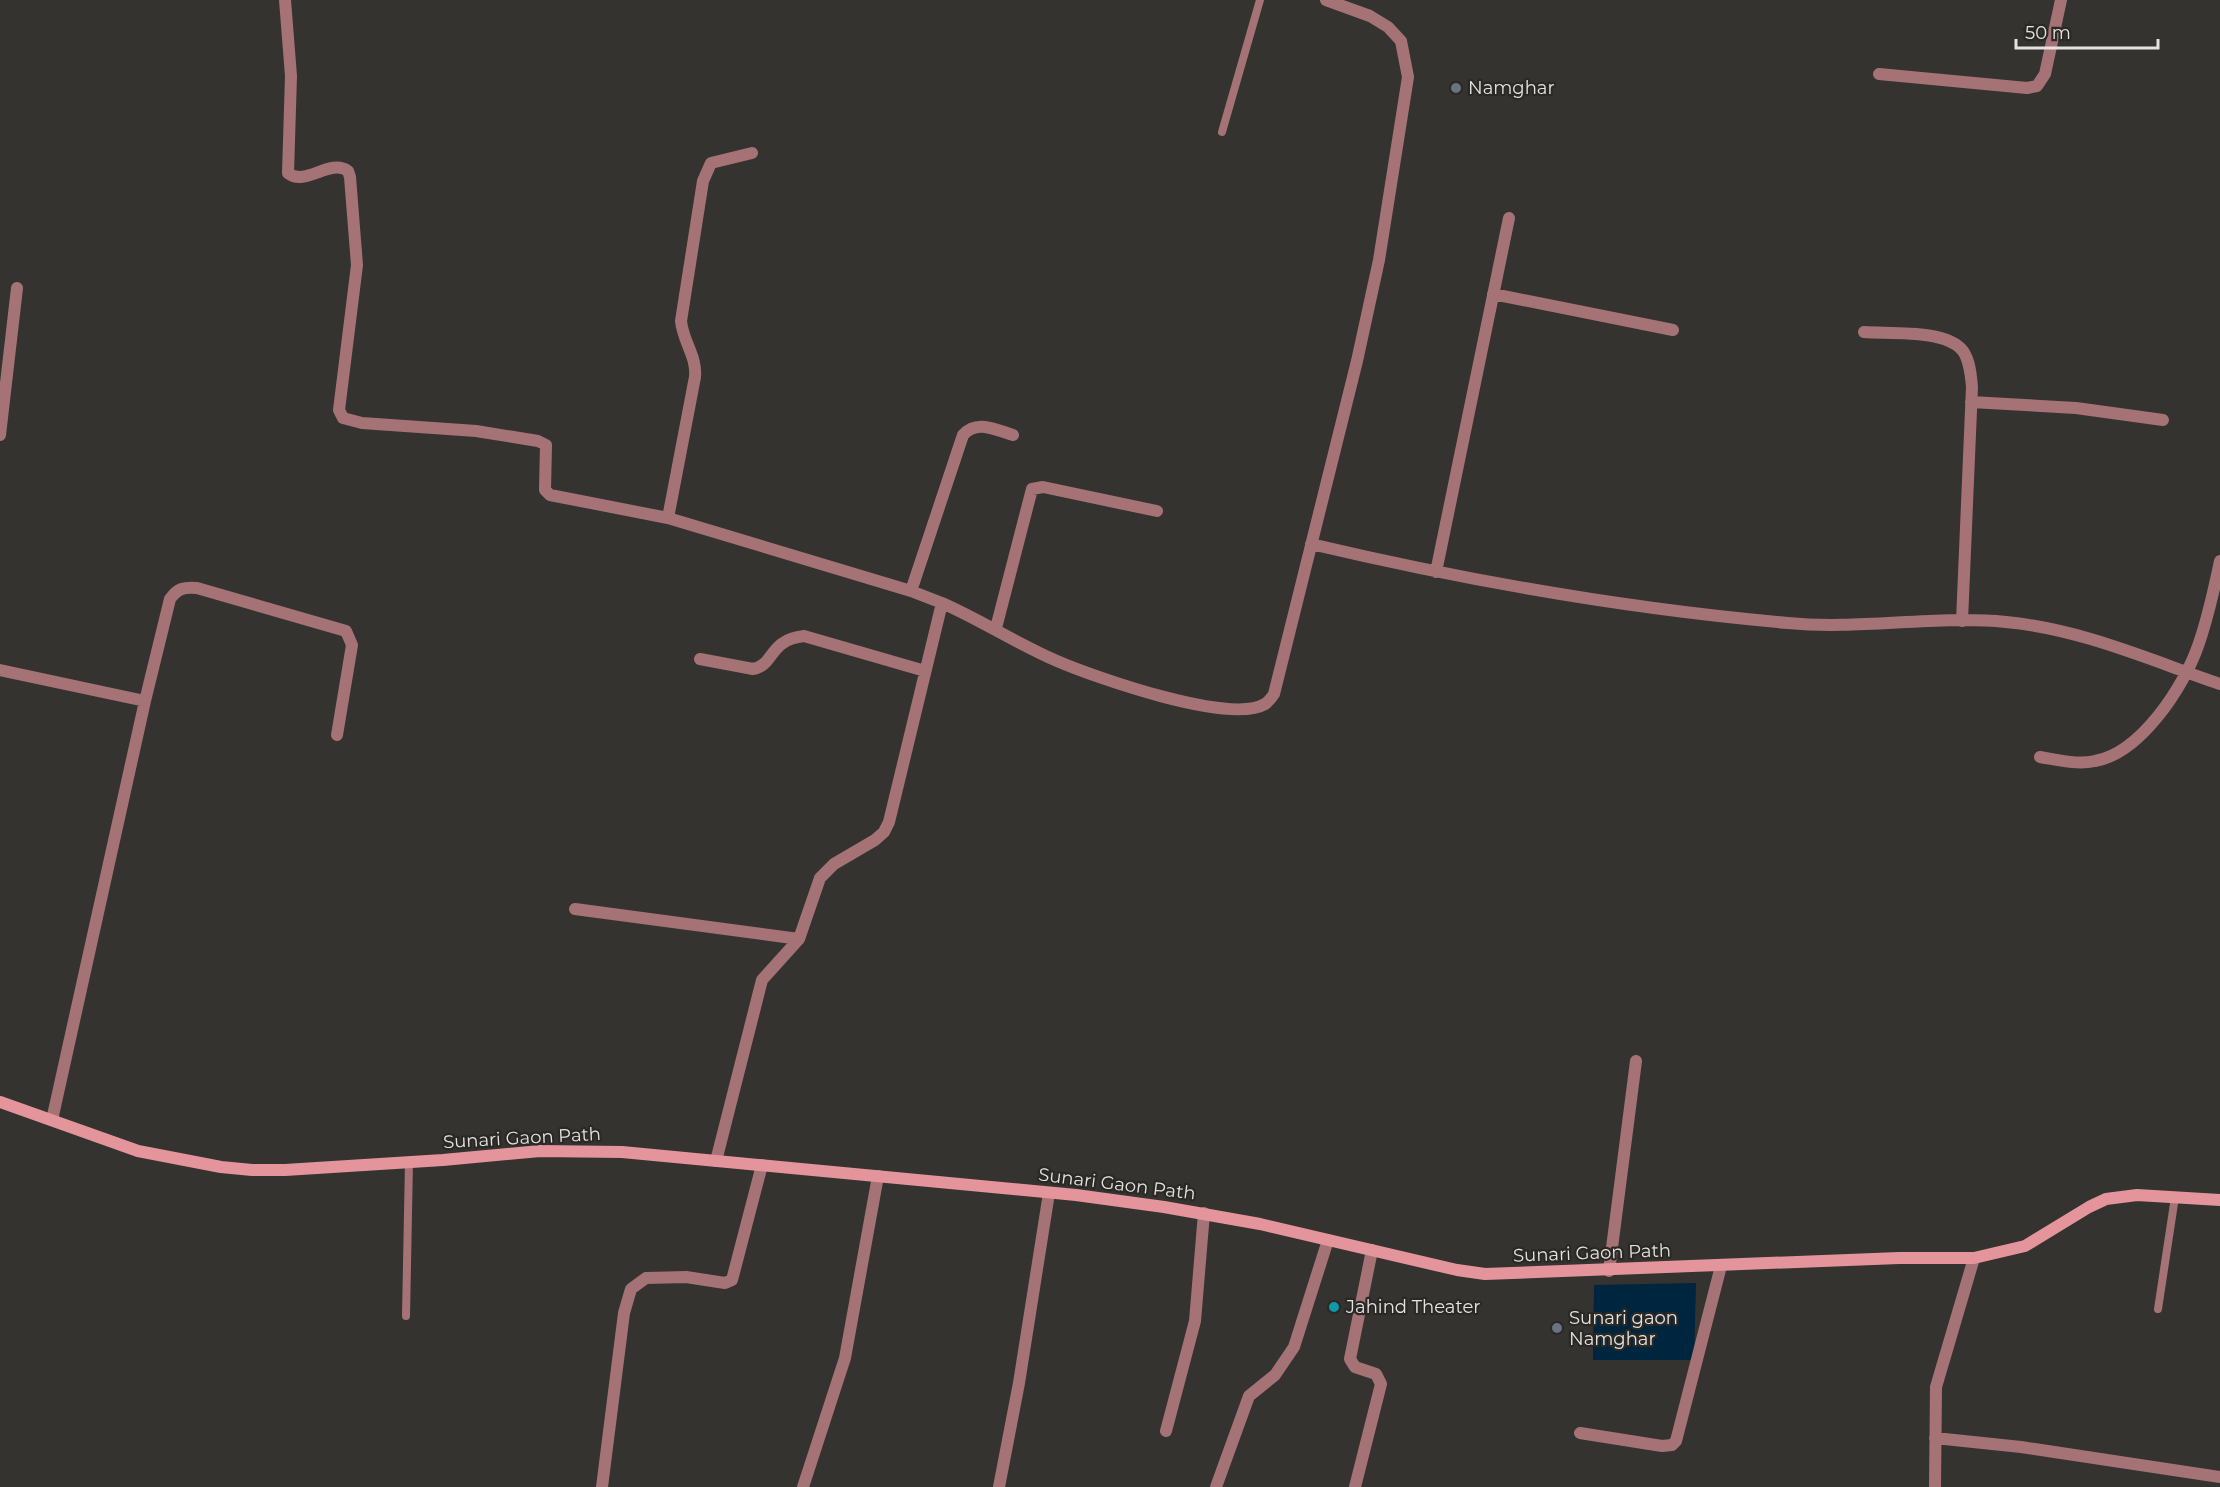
<svg xmlns="http://www.w3.org/2000/svg" width="2220" height="1487" font-family="Montserrat,sans-serif">
<style>
.water{fill:#00253f}
.lines{fill:none;stroke-linecap:round;stroke-linejoin:round}
.lane{stroke:#a57376;stroke-width:8}
.street{stroke:#a57376;stroke-width:12}
.secondary{stroke:#e4959c;stroke-width:12}
.worship-dot{fill:#6b7280;stroke:#2a2926;stroke-width:2}
.culture-dot{fill:#0f9aa8;stroke:#2a2926;stroke-width:2}
.labels{text-anchor:middle;stroke-width:4.5;stroke-linejoin:round;paint-order:stroke}
.poi-label{font-size:18px;fill:#e4e3e1;stroke:#2a2926;text-anchor:start}
.street-label{font-size:18px;fill:#e4e3e1;stroke:#2a2926}
</style>
<rect width="100%" height="100%" fill="#343330"/>
<path class="water" d="M 1696,1283 L 1694,1360 L 1593,1360 L 1594,1285 Z"/>
<g class="lines">
<path class="lane" d="M 1222,132 L 1260,0
M 2158,1309 L 2175,1197
M 406,1316 L 409,1162"/>
<path class="street" d="M 285,0 L 291,76 L 288,173 C 305,187 330,158 348,171 L 350,177 L 357,265 L 339,410 L 343,418 L 362,423 L 476,431 L 538,441 L 546,445 L 545,490 L 550,495 L 668,518 L 911,591 L 942,603
M 1879,74 L 2027,88 L 2037,86 L 2045,74 L 2061,0
M 1493,294 L 1673,330
M 1864,332 C 1890,334 1946,329 1963,351 C 1970,361 1971,376 1972,387 L 1962,621
M 1971,402 L 2076,408 L 2163,420
M 0,435 L 17,288
M 668,518 L 695,377 C 697,356 683,342 681,321 L 703,181 L 711,163 L 752,153
M 1311,544 C 1468,581 1628,609 1788,623 C 1860,630 1934,615 2006,622 C 2081,629 2150,660 2220,684
M 1436,572 L 1509,218
M 911,591 L 963,435 C 977,419 996,430 1013,435
M 996,628 L 1032,489 L 1043,487 L 1157,511
M 700,659 L 753,669 C 775,665 768,640 804,636 L 925,671
M 0,670 L 145,701
M 2040,757 C 2058,760 2077,765 2095,761 C 2141,753 2184,686 2198,646 C 2208,618 2214,590 2220,561
M 575,909 L 799,939
M 52,1120 L 145,701 L 170,599 C 178,588 184,587 197,588 L 346,631 L 352,645 L 337,735
M 716,1161 L 762,980 L 799,939 L 820,878 L 834,864 L 875,840 L 884,832 L 889,822 L 942,603 C 981,620 1017,644 1057,661 C 1094,677 1230,725 1265,704 C 1268,702 1272,697 1274,694 L 1357,361 L 1379,260 L 1408,77 L 1401,41 L 1388,27 L 1370,16 L 1326,0
M 1609,1271 L 1636,1061
M 1166,1431 L 1195,1321 L 1204,1213
M 1580,1433 L 1662,1446 L 1672,1445 L 1676,1441 L 1721,1266
M 1935,1438 L 2021,1447 L 2220,1477
M 602,1487 L 624,1313 L 631,1289 L 646,1278 L 686,1277 L 725,1283 L 732,1280 L 762,1165
M 803,1487 L 845,1358 L 878,1176
M 999,1487 L 1019,1383 L 1049,1193
M 1216,1487 L 1249,1396 L 1275,1375 L 1294,1347 L 1328,1240
M 1355,1487 L 1381,1384 L 1376,1374 L 1355,1367 L 1350,1359 L 1372,1250
M 1935,1487 L 1936,1387 L 1974,1258"/>
<path class="secondary" d="M 0,1102 L 138,1151 L 221,1167 L 252,1170 L 285,1170 L 443,1160 L 540,1151 L 622,1152 L 1076,1195 L 1164,1207 L 1260,1224 L 1457,1270 L 1485,1274 L 1899,1258 L 1974,1258 L 2025,1246 L 2089,1207 L 2106,1199 L 2137,1195 L 2220,1200"/>
</g>
<g class="worship-dot">
<circle cx="1456" cy="88" r="6"/>
<circle cx="1557" cy="1328" r="6"/>
</g>
<circle class="culture-dot" cx="1334" cy="1307" r="6"/>
<g class="labels">
<g class="poi-label">
<text x="1468" y="94">Namghar</text>
<text x="1346" y="1313">Jahind Theater</text>
<text x="1569" y="1324">Sunari gaon<tspan x="1569" dy="21">Namghar</tspan></text>
</g>
<g class="street-label">
<text transform="translate(522 1138) rotate(-3)" y="6">Sunari Gaon Path</text>
<text transform="translate(1117 1184) rotate(7)" y="6">Sunari Gaon Path</text>
<text transform="translate(1592 1253) rotate(-2)" y="6">Sunari Gaon Path</text>
</g>
</g>
<path d="M2016 39v9h142v-9" fill="none" stroke="#e4e3e1" stroke-width="3"/>
<text x="2025" y="39" font-size="18" fill="#e4e3e1" stroke="#2a2926" stroke-width="4.5" paint-order="stroke">50 m</text>
</svg>
